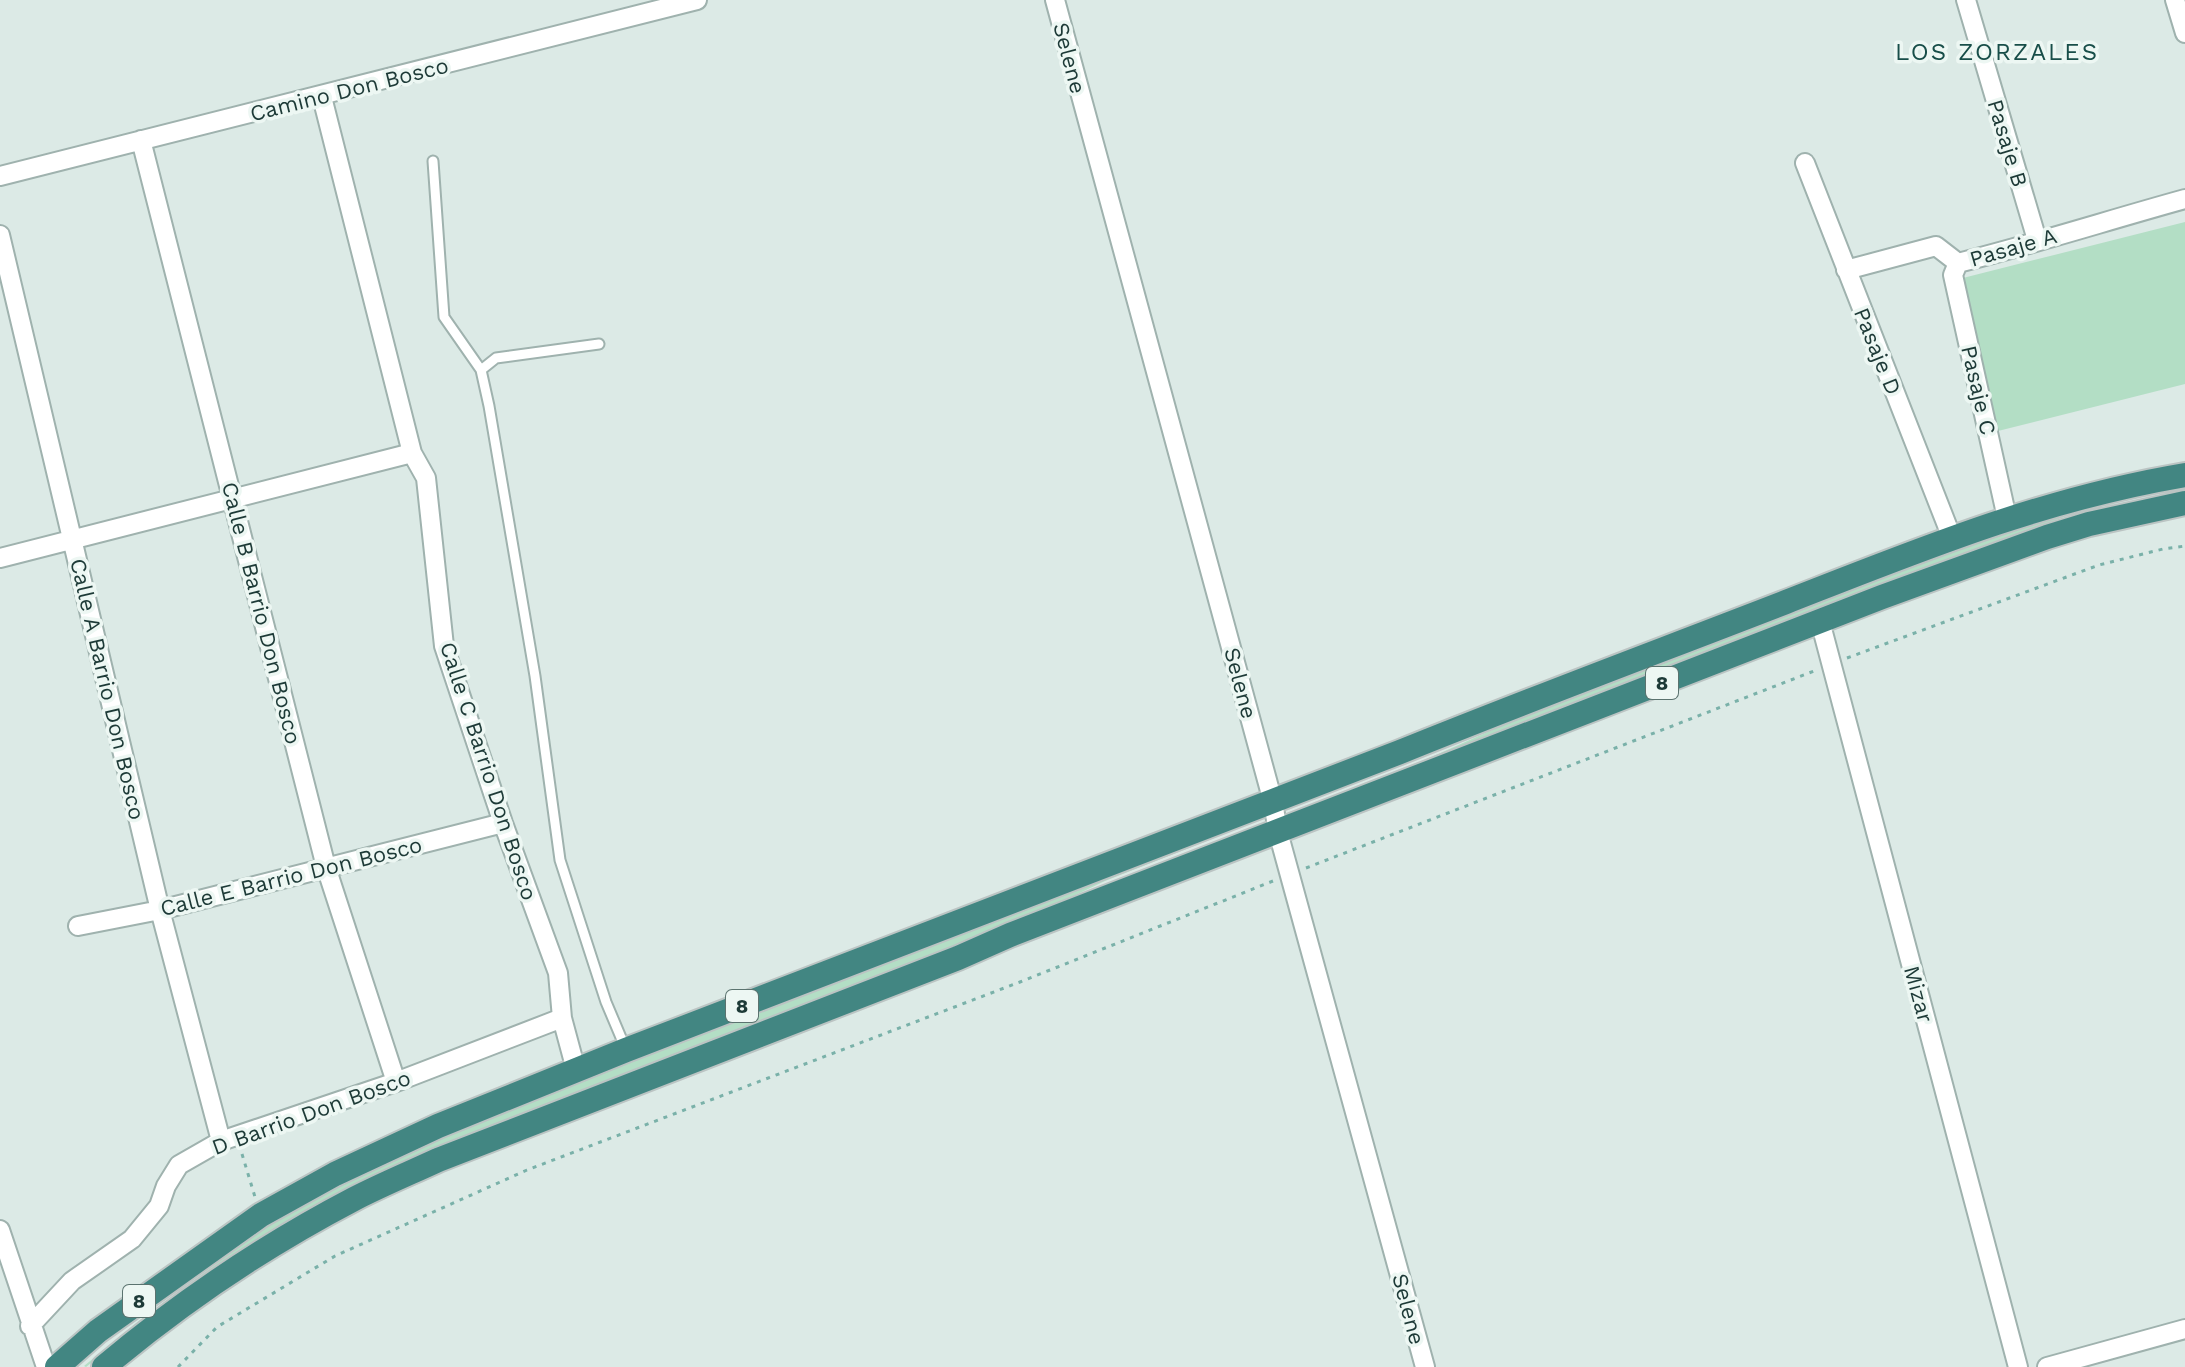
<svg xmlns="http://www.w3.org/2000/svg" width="2185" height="1367" font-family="'Work Sans',sans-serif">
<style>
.green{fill:#b3dec5}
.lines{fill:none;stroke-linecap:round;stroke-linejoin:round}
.service-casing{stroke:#9fb2ae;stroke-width:13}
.minor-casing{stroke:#9fb2ae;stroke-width:22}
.trunk-casing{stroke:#bbc4c3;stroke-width:28}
.path{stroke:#7ab1a9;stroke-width:3;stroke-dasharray:4 6;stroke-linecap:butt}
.service{stroke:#fff;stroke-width:9}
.minor{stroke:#fff;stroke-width:18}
.trunk{stroke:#428682;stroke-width:24}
.labels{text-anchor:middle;stroke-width:7;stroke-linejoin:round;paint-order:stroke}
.shield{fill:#edf7f3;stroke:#5b736f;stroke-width:2}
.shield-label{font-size:20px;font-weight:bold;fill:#1d3a37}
.street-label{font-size:22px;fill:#1d3a37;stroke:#edf7f3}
.neighbourhood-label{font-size:24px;letter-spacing:2px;fill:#184e49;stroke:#edf7f3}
</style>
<rect width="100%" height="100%" fill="#dceae6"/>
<path class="green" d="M 2185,222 L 2185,384 L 1998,431 L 1959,279 Z
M 2185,485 L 2185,488 L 2120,501 L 2069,515 L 1402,770 L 1535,711 L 1874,578 L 2067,510 Z
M 1230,829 L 1232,831 L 1105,881 L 1010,926 L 799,1006 L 701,1047 L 616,1077 L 505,1124 L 142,1322 L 86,1367 L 84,1366 L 140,1320 L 273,1222 L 321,1193 L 448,1133 Z"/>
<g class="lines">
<g class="service-casing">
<path id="service" d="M 433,161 L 444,317 L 481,370 L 489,406 L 535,676 L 560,860 L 606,1002 L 625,1047
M 481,370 L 496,358 L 599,344"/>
</g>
<g class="minor-casing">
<path id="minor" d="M 1055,0 L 1273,802 L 1278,832 L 1425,1367
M 1966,0 L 2037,240
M 2175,0 L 2185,33
M 322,97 L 412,453 L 426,478 L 444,646 L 503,823 L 558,973 L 562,1018 L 576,1070
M 141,140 L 326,867 L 396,1082
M 1805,163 L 1952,538
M 0,176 L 697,0
M 0,235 L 160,910 L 221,1141
M 1958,263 L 1953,275 L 2007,518
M 1846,270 L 1936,246 L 1958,263 C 2034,244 2109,220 2185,199
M 0,558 L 412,453
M 1820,621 L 2018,1367
M 78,926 L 160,910 L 503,823
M 0,1230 L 46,1367
M 30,1326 L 72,1281 L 132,1239 L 159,1206 L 166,1186 L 179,1165 L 221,1141 L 396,1082 L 562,1018
M 2047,1367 L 2185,1329"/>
</g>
<g class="trunk-casing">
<path id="trunk" d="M 57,1367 L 98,1331 L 261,1215 L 335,1174 L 438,1126 L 626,1050 L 1400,752 C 1528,700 1657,652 1786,602 C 1919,550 2042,499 2185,475
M 104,1367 C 180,1303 266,1245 354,1199 C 381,1185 410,1173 438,1160 L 958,958 L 1010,935 L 1882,597 L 2047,537 L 2089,524 L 2185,503"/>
</g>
<path class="path" d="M 1847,658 L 2099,565 L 2163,549 L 2185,546
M 1306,868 L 1814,671
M 242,1154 L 255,1197
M 178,1367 L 217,1327 L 335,1256 L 527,1170 L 1020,982 L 1273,881"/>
<use href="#service" class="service"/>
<use href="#minor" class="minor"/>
<use href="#trunk" class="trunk"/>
</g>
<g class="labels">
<g class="shield">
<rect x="1646" y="667" width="32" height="32" rx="6"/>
<rect x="726" y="990" width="32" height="32" rx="6"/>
<rect x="123" y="1285" width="32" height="32" rx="6"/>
</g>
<g class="shield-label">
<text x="1662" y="690">8</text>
<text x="742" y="1013">8</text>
<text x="139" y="1308">8</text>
</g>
<g class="street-label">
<text transform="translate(1070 58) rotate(75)" y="8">Selene</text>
<text transform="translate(349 89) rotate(-14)" y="8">Camino Don Bosco</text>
<text transform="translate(2008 143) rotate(73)" y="8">Pasaje B</text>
<text transform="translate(2013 247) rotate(-16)" y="8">Pasaje A</text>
<text transform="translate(1878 351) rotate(68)" y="8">Pasaje D</text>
<text transform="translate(1979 390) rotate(77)" y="8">Pasaje C</text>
<text transform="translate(262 613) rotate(76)" y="8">Calle B Barrio Don Bosco</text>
<text transform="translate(1241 683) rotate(75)" y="8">Selene</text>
<text transform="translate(108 689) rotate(77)" y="8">Calle A Barrio Don Bosco</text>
<text transform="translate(489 771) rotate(72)" y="8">Calle C Barrio Don Bosco</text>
<text transform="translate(291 876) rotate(-14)" y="8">Calle E Barrio Don Bosco</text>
<text transform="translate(1919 994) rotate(75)" y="8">Mizar</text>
<text transform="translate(311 1112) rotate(-20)" y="8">D Barrio Don Bosco</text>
<text transform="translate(1409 1309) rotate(75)" y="8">Selene</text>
</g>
<g class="neighbourhood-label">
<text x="1997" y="60">LOS ZORZALES</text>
</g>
</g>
</svg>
